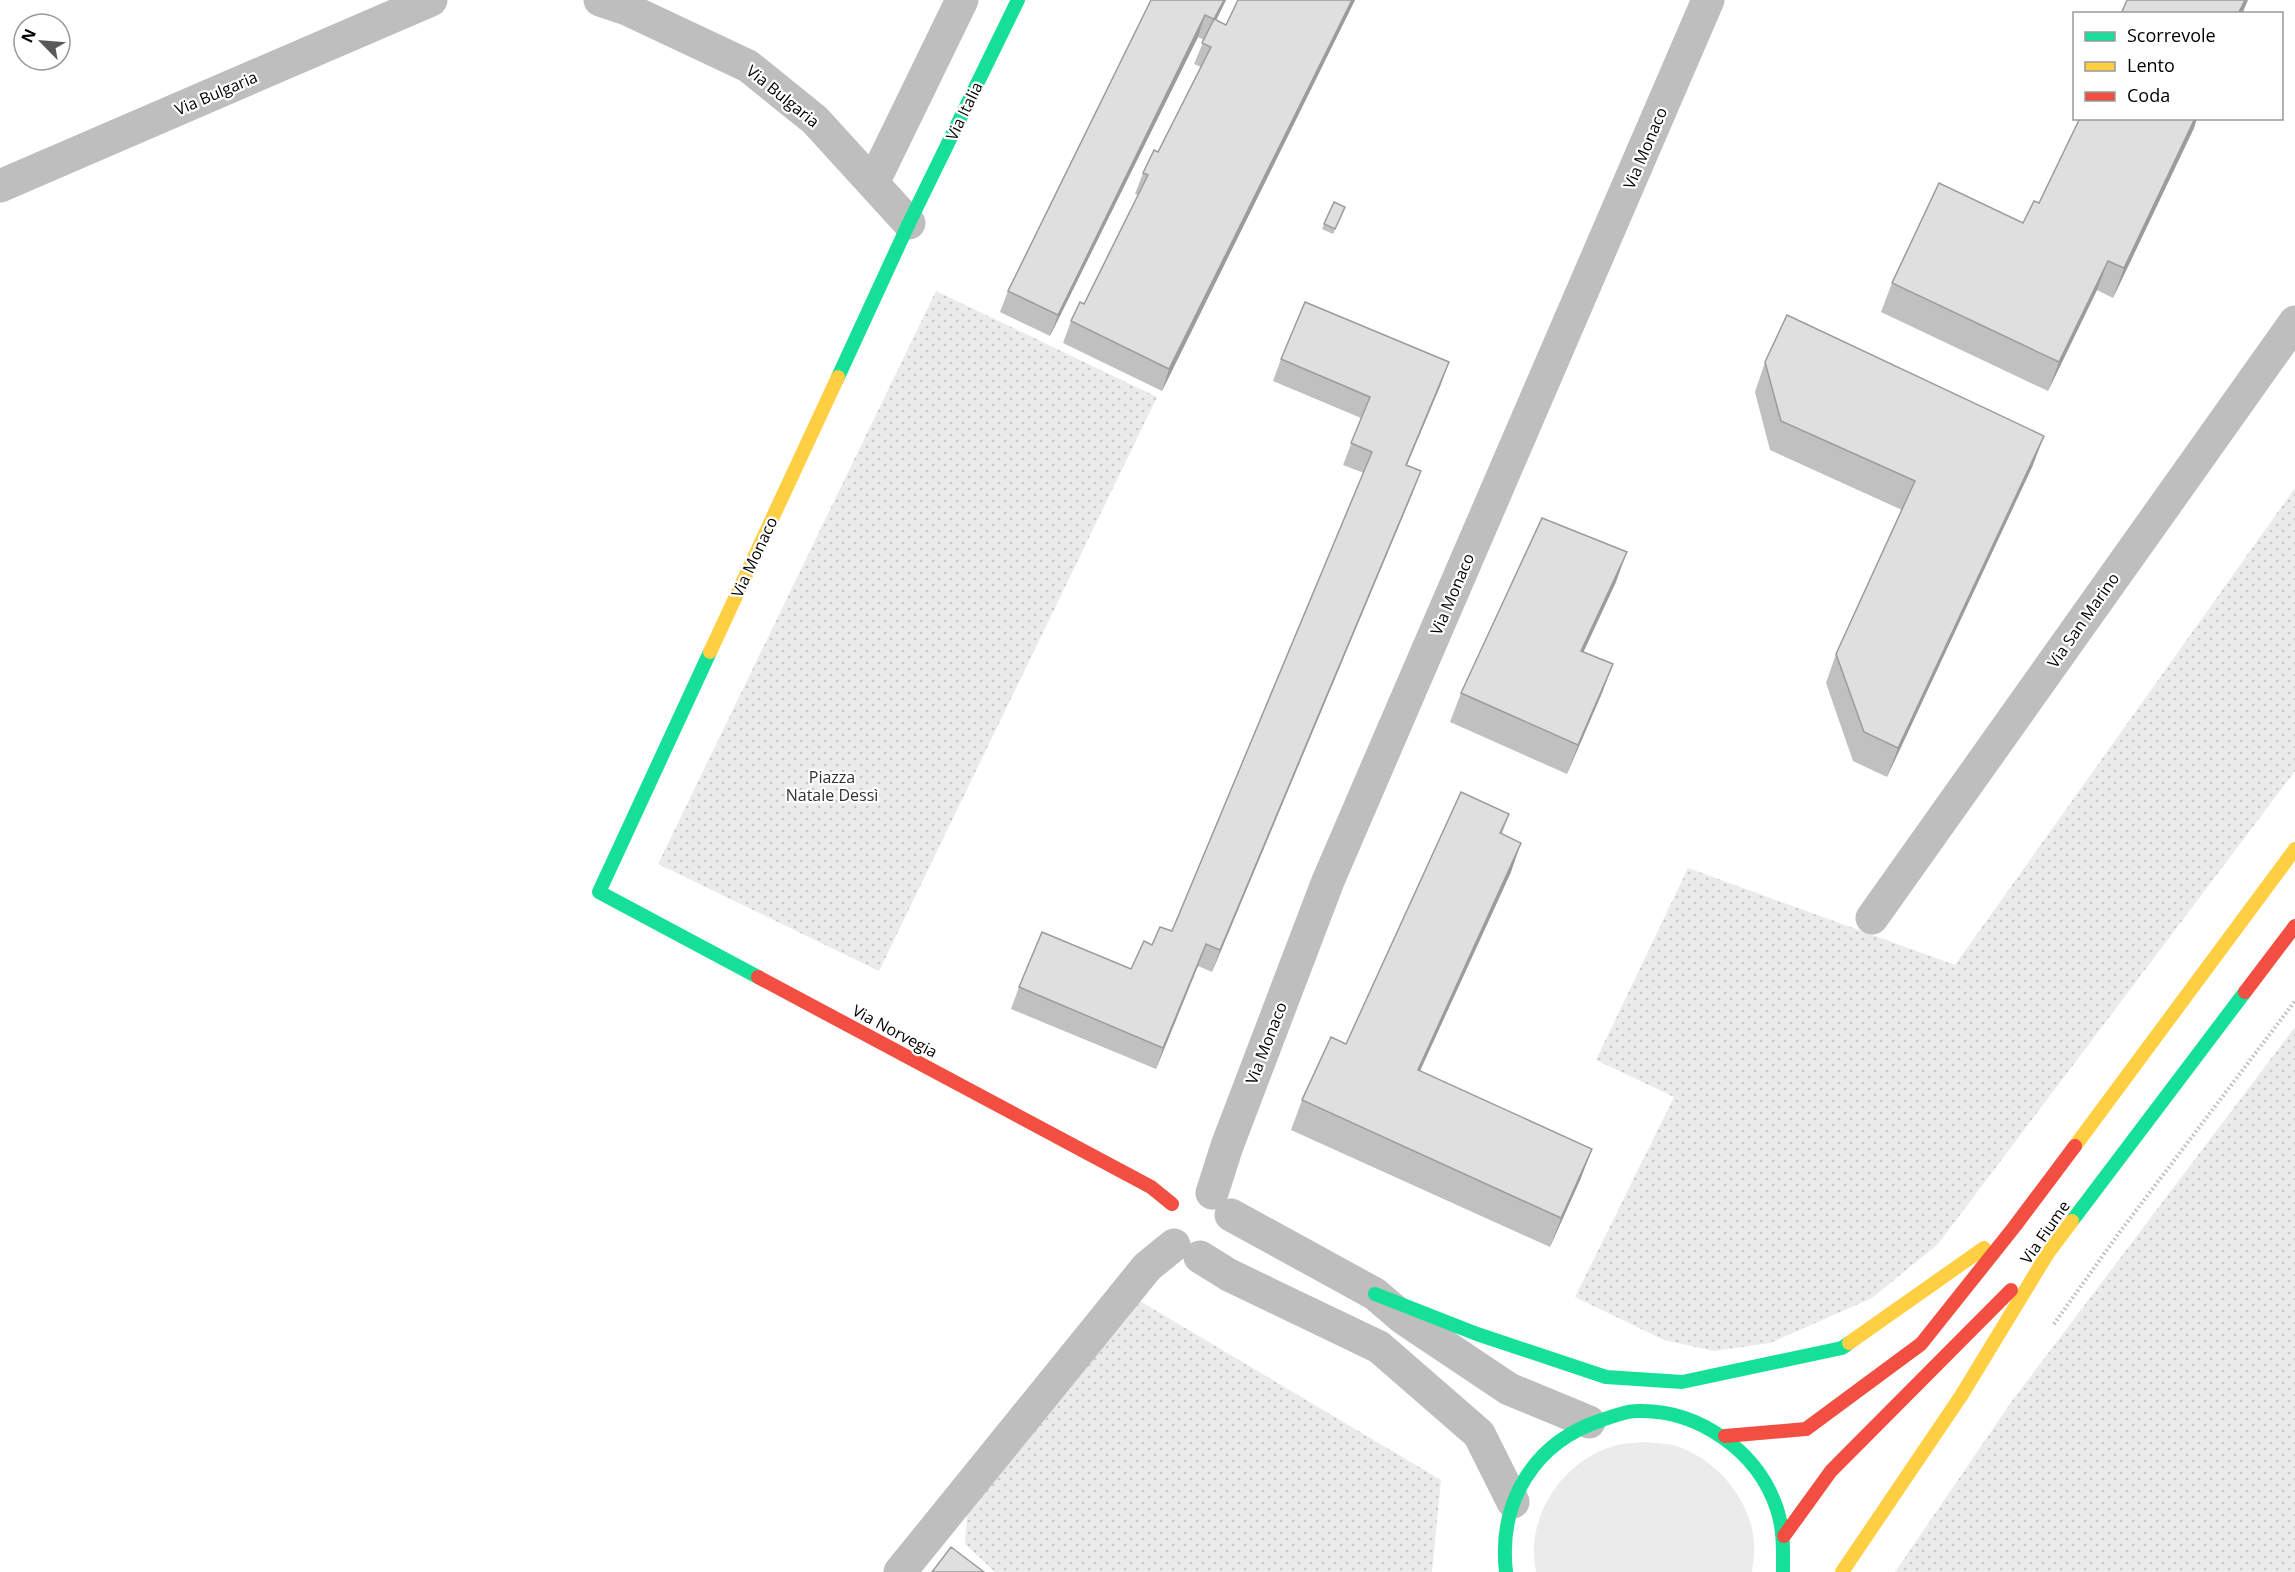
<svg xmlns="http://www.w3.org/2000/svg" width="2295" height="1572" font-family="'Open Sans',sans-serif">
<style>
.green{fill:#ebebeb}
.park{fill:url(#park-dots)}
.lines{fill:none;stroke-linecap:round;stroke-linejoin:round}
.path{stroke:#b9b9b9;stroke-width:4;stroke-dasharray:1.5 3;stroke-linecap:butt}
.street{stroke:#bebebe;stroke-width:33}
.fast{stroke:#16e098;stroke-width:14}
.slow{stroke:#ffcf43;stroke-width:14}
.jam{stroke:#f24e42;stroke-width:14}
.wall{fill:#c0c0c0}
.shaded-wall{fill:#9c9c9c}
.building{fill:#dfdfdf;stroke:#9c9c9c;stroke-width:1.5}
.labels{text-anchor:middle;stroke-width:4.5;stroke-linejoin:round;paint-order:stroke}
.street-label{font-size:16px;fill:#000;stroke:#fff}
.park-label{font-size:16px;fill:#323232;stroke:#fff}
</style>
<defs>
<pattern id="park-dots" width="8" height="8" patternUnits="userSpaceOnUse" patternTransform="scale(1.5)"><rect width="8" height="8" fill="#ebebeb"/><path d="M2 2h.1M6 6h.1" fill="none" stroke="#c8c8c8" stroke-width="1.8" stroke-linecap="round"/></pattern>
</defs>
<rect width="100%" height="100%" fill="#fff"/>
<path class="green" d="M 1644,1442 C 1654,1443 1666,1443 1676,1446 C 1717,1459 1752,1501 1754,1544 C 1755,1553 1753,1563 1752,1572 L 1536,1572 C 1535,1563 1533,1553 1534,1544 C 1538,1501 1569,1460 1611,1447 C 1621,1443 1633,1443 1644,1442 Z"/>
<path class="park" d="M 936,291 L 1157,397 L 879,971 L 658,864 Z
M 2295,488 L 2295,771 L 1938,1244 L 1872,1298 L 1770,1343 L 1714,1351 L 1664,1340 L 1575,1297 L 1674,1097 L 1596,1060 L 1688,868 L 1955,965 Z
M 2295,1027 L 2295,1572 L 1895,1572 L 2012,1401 Z
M 1138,1300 L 1441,1480 L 1432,1572 L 995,1572 L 965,1544 L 967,1513 Z"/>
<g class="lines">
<path class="path" d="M 2054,1324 L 2119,1233 L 2295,1001"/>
<path class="street" d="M 600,0 L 627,9 L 748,66 L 815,120 L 909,223
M 873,183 L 962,0
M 0,186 L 431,0
M 1872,918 L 2295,322
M 1212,1193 L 1227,1146 L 1328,881 L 1708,0
M 1231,1215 L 1375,1294 L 1403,1318 L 1509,1389 L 1589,1422
M 1200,1257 L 1229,1275 L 1379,1347 L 1479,1434 L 1513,1502
M 900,1572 L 1147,1267 L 1174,1245"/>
<path class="fast" d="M 838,377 L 909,223 L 1018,0
M 710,652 L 599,892 L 758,977
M 2072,1221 L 2245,992
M 1375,1294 L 1477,1334 L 1606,1377 L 1682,1382 L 1842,1348 L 1849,1343
M 1506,1572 C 1498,1502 1534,1442 1602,1420 C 1613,1416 1626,1411 1637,1411 C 1698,1409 1758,1451 1777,1509 C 1784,1530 1783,1550 1783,1572"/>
<path class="slow" d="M 710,652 L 838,377
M 2075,1146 L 2295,849
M 1849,1343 L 1984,1248
M 1842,1572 L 1961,1396 L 2048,1253 L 2072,1221"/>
<path class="jam" d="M 758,977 L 1151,1187 L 1172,1204
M 2245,992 L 2295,926
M 1725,1436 L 1806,1429 L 1921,1344 L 2015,1226 L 2075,1146
M 1784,1536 L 1831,1471 L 2011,1290"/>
</g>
<path class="wall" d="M 1151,0 L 1226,0 L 1216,20 L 1226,25 L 1355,0 L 1162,391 L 1063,343 L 1071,321 L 1084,304 L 1138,195 L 1135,194 L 1143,173 L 1158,152 L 1201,67 L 1194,64 L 1204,40 L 1198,37 L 1050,336 L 1000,312 L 1008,291 Z
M 2080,118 L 2197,118 L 2194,128 L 2113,298 L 2097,290 L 2048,391 L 1881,312 L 1892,283 L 2023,223 L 2039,203 Z
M 1343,213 L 1333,234 L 1322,229 L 1324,224 Z
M 1281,359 L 1441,384 L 1407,465 L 1421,471 L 1413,492 L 1212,972 L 1198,966 L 1156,1069 L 1011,1009 L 1019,987 L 1131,969 L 1152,945 L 1172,931 L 1364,473 L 1343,465 L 1361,418 L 1273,381 Z
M 1765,362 L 2033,465 L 1887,777 L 1853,761 L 1826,683 L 1836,654 L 1902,510 L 1770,450 L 1755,392 Z
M 1616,582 L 1583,652 L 1613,664 L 1602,693 L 1567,774 L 1450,722 L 1461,693 Z
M 1509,814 L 1502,834 L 1511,872 L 1420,1071 L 1581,1178 L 1550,1247 L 1291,1130 L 1302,1100 L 1346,1044 Z"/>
<path class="shaded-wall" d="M 1224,0 L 1226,0 L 1206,41 L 1214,19 Z
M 1352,0 L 1355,0 L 1162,391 L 1169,369 Z
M 2245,0 L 2248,0 L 2242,14 L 2238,14 Z
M 1205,15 L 1198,37 L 1050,336 L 1058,315 Z
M 2195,118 L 2197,118 L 2194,128 L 2113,298 L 2124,268 Z
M 2108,261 L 2097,290 L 2048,391 L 2059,362 Z
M 1449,362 L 1441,384 L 1398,486 L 1406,465 Z
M 2044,436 L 2033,465 L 1887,777 L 1898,748 Z
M 1421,471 L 1413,492 L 1212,972 L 1220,950 Z
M 1627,552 L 1616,582 L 1570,681 L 1581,651 Z
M 1613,664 L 1602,693 L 1567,774 L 1578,745 Z
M 1521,843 L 1511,872 L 1407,1099 L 1418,1070 Z
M 1206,944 L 1198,966 L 1156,1069 L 1163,1048 Z
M 1592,1149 L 1581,1178 L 1550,1247 L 1561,1218 Z"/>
<path class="building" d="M 1151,0 L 1224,0 L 1214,19 L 1226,25 L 1238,0 L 1352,0 L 1169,369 L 1071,321 L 1080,302 L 1084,304 L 1148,175 L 1143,173 L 1154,150 L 1158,152 L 1211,47 L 1202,43 L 1214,19 L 1205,15 L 1058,315 L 1008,291 Z
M 2127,0 L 2245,0 L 2238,14 L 2121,14 Z
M 2080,118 L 2195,118 L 2124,268 L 2108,261 L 2059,362 L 1892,283 L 1939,183 L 2023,223 L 2034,201 L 2039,203 Z
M 1334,202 L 1345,207 L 1335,229 L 1324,224 Z
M 1305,302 L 1449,362 L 1406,465 L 1421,471 L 1220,950 L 1206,944 L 1163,1048 L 1019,987 L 1042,932 L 1131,969 L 1144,941 L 1152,945 L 1160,927 L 1172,931 L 1372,452 L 1351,443 L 1370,397 L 1281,359 Z
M 1787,315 L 2044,436 L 1898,748 L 1864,732 L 1836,654 L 1915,481 L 1781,421 L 1765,362 Z
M 1542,518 L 1627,552 L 1581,651 L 1613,664 L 1578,745 L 1461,693 Z
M 1461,792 L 1509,814 L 1500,833 L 1521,843 L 1418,1070 L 1592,1149 L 1561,1218 L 1302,1100 L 1331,1037 L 1346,1044 Z
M 951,1547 L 984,1572 L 932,1572 Z"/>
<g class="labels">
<g class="street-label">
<text transform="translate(216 93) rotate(-23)" y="6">Via Bulgaria</text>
<text transform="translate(783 96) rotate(39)" y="6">Via Bulgaria</text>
<text transform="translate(964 111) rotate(-64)" y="6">Via Italia</text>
<text transform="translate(1645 148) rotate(-67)" y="6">Via Monaco</text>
<text transform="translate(754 557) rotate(-65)" y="6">Via Monaco</text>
<text transform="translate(1452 594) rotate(-67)" y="6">Via Monaco</text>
<text transform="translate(2083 620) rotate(-55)" y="6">Via San Marino</text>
<text transform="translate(895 1031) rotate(28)" y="6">Via Norvegia</text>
<text transform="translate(1266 1043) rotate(-69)" y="6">Via Monaco</text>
<text transform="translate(2045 1232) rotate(-55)" y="6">Via Fiume</text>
</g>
<g class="park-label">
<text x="832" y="783">Piazza<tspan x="832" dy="18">Natale Dessì</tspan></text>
</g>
</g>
<rect x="2073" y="12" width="210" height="108" fill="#ffffff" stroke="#999999" stroke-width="1.5"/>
<rect x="2085" y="32" width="30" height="9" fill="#16e098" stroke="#999999" stroke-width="1.5"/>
<text x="2127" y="42" font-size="18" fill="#000000">Scorrevole</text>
<rect x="2085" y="62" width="30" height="9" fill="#ffcf43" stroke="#999999" stroke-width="1.5"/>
<text x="2127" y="72" font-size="18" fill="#000000">Lento</text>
<rect x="2085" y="92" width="30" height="9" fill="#f24e42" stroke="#999999" stroke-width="1.5"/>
<text x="2127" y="102" font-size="18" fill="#000000">Coda</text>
<g transform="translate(42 42) rotate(295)"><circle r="28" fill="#ffffff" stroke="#999999" stroke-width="1.5"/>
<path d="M0-4.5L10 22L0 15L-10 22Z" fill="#595959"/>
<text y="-9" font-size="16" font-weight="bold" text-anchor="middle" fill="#000000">N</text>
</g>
</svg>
